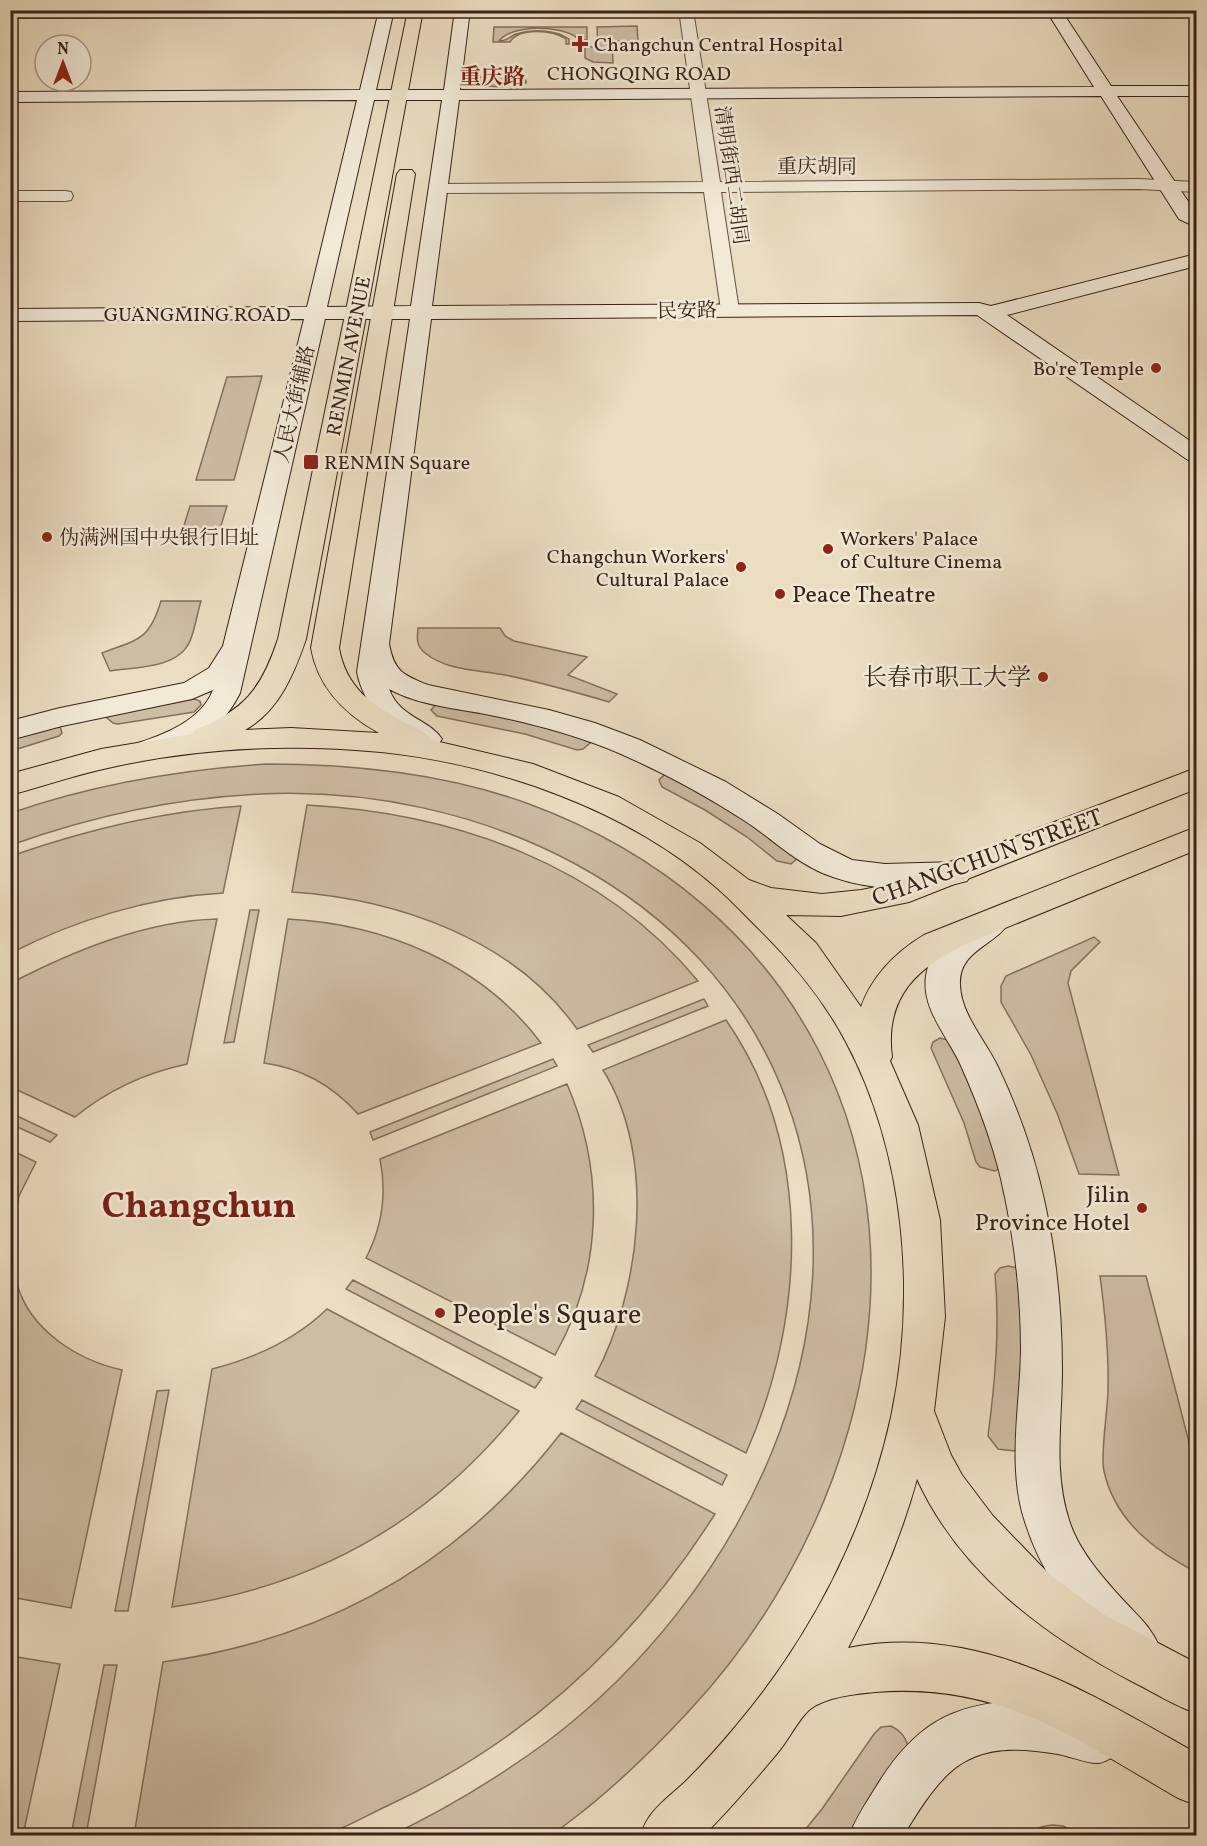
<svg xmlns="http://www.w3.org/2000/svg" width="1207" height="1846" font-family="Vollkorn,'Noto Serif SC',serif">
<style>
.green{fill:#cdbda5;stroke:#83705e;stroke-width:1.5}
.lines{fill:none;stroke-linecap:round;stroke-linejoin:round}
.street-casing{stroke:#665141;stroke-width:2}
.secondary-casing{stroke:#392216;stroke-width:2}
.primary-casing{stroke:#392216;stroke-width:2}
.street{fill:#f2e9d7;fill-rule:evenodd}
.secondary{fill:#f2e9d7;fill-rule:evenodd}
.primary{fill:#ebddc2;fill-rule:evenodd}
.poi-dot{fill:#8f2418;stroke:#f2e9d7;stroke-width:2}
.labels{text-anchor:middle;stroke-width:5;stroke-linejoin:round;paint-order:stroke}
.far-poi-label{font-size:20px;fill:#392216;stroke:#f2e9d7;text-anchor:start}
.far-street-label{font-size:20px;fill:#392216;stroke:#f2e9d7}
.far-neighbourhood-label{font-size:22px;font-weight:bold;fill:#7a1f14;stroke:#f2e9d7}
.poi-label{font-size:24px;fill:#392216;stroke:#f2e9d7;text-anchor:end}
.street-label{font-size:24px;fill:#392216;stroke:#f2e9d7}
.near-poi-label{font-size:28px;fill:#392216;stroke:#f2e9d7;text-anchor:start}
.town-label{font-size:36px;font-weight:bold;fill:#7a1f14;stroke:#f2e9d7}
</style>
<rect width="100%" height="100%" fill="#ebddc2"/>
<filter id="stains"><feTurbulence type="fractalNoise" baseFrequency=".00333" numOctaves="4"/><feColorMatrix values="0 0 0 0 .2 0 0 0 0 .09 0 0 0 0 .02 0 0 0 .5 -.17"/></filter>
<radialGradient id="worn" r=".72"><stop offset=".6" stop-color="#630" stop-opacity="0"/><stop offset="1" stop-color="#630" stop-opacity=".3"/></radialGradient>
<path class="green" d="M 637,26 L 638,41 L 612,41 L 613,63 L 593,62 L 585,58 L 585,47 L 598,47 L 597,27 Z
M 494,27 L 587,27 L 587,40 L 583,40 L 582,45 L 577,45 L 577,38 C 561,25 512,24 499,41 C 507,41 509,37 516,34 C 532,29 555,29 569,39 L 569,44 L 566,44 L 566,39 C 553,30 519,27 510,42 L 493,42 Z
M 486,69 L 499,69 L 508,76 L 526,80 L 526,83 L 503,83 L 503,87 L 487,86 L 474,80 L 474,77 L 485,77 Z
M 262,376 L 234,480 L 196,480 L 227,377 Z
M 190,506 L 227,506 L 219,532 L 182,532 Z
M 161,601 L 201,601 C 197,614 195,629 190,641 C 178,669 135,667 110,671 L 102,653 C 138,639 149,641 161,601 Z
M 418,628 L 500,628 L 505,636 L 514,641 L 587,657 L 568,675 L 617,694 L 609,702 C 575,692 540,682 505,675 C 479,670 447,671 425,653 C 416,646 417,638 418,628 Z
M 194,699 L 200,701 L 201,705 L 194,712 L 118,724 L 113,723 L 107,718 L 108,715 Z
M 436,704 L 484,709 L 587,738 L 590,743 L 583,749 L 577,750 L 525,734 L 437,716 L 431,710 Z
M 60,726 L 62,733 L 59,736 L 11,751 L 11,736 Z
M 266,764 C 355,764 445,773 529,804 C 797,903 926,1153 849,1428 C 820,1532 763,1632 689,1711 C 652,1751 613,1789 569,1822 C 562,1827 555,1834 547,1836 C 534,1838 517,1836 504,1836 C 467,1836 429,1836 392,1835 C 446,1809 499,1777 548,1741 C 737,1598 874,1334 786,1099 C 707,887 475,784 260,794 C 174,798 92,816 11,845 L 11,813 C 94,784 178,770 266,764 Z
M 665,774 L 720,799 L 798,858 L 791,864 L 777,861 L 747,837 L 705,810 L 662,787 L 659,780 Z
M 307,805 C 455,813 601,864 698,981 L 577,1029 C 514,939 397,899 292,892 Z
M 241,806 L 223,893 C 150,897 75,920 11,953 L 11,856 C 86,830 161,811 241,806 Z
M 250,910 L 259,910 L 234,1042 L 224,1043 Z
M 217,919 L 187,1064 C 145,1073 108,1090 75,1117 L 11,1087 L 11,983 C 73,951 145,921 217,919 Z
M 288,919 C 385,924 482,964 541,1043 L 358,1114 C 333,1086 301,1068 264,1063 Z
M 1094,937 L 1100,942 L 1071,971 L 1068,983 L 1119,1175 L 1079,1174 L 1057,1113 L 1031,1055 L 1001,1002 L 1001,986 L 1006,976 Z
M 704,999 L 708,1006 L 593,1052 L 588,1045 Z
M 726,1020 C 814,1147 806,1317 746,1453 L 595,1376 C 641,1290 657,1156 603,1070 Z
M 940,1038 L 956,1042 L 1001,1167 L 995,1171 L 980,1167 L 976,1162 L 964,1123 L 931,1048 L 933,1042 Z
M 553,1059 L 557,1066 L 373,1140 L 370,1132 Z
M 567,1084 C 605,1172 603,1270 555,1355 L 366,1258 C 382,1227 387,1194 380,1159 Z
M 11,1113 L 57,1135 L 50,1142 L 11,1124 Z
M 11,1150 L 36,1162 L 19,1196 L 11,1231 Z
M 1008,1266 L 1018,1268 L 1025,1275 L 1021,1446 L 1014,1451 L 998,1449 L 988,1436 C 995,1382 1000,1328 995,1274 L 1000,1268 Z
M 1100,1276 L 1146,1276 L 1196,1469 L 1196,1572 C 1154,1550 1115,1521 1104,1471 C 1100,1453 1108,1411 1108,1389 C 1109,1351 1105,1313 1100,1276 Z
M 353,1280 L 542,1378 L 535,1388 L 346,1289 Z
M 17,1284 C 30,1330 77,1360 122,1370 L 71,1608 L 11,1597 L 10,1286 Z
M 327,1309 L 519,1411 C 430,1522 313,1587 172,1607 L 212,1369 C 255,1358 295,1340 327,1309 Z
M 169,1390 L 128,1611 L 115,1611 L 157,1391 Z
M 582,1400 L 727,1475 L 722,1485 L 576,1409 Z
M 561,1433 L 715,1514 C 634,1642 524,1742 387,1806 C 365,1816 340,1832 315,1836 C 298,1838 278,1836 261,1836 C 218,1836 176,1836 134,1835 L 163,1662 C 327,1639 460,1564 561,1433 Z
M 11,1656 L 60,1664 L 23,1835 L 11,1835 Z
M 104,1665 L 117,1665 L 86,1835 L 71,1835 Z
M 891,1726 C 902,1732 906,1737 909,1750 L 854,1835 L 800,1836 L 822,1809 L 874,1734 L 881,1727 Z
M 1053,1825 L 1063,1826 L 1080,1835 L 1031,1835 C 1035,1827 1045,1826 1053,1825 Z"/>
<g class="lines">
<g class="street-casing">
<path id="street" d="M 10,10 L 393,10 L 394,12 L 387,16 L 10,18 Z
M 679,10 L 693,10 L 720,182 L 1139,179 L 1196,182 L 1196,192 L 1139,189 L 721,192 L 739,310 L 737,314 L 723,314 L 721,310 L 704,192 L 432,193 L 430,189 L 432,185 L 438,184 L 703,182 Z
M 10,191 L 65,191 L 71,192 L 73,196 L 71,200 L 65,201 L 10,201 Z"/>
</g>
<g class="secondary-casing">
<path id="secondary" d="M 379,10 L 394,10 L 376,90 L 444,90 L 455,10 L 470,10 L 460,90 L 1094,87 L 1046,10 L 1061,10 L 1111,86 L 1196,86 L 1196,96 L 1117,96 L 1196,213 L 1196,227 L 1179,219 L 1101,96 L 459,100 L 432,306 L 979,303 L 991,306 L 1196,254 L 1196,266 L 1007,315 L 1196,445 L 1196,462 L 1188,460 L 977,315 L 431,319 L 389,644 C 394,671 403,675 428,685 L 549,710 L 595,723 L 640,740 L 726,782 L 778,814 L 820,844 L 852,860 L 885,864 L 956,862 L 967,865 L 972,873 L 967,881 C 926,893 873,891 833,877 C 799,866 774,840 745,821 C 705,795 664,773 621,754 C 579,736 535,724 490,715 C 457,708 420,706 389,689 C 400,718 429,719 442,739 L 437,746 C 400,756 363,705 357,672 L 410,319 L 325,319 L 240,693 C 235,703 229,712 222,720 C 205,740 160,765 135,758 L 130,751 L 135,744 C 163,735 201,721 213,690 L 192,699 L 62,726 L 10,740 L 10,721 L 60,708 L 184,683 L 209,668 L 223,646 L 304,319 L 10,321 L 10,309 L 307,307 L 357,100 L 10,102 L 10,92 L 360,90 ZM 374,100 L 442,100 L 411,306 L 327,307 Z
M 994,909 L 1006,912 L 1010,921 C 996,946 958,950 960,985 C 961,1015 986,1041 998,1067 C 1019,1111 1035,1157 1045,1204 C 1057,1259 1062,1315 1062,1371 C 1062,1421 1053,1471 1069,1520 C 1078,1550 1103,1578 1125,1602 C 1140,1618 1151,1627 1160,1648 L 1153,1665 L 1136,1672 C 1131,1670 1124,1668 1119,1665 C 1112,1660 1106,1651 1101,1645 C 1067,1609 1040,1569 1025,1522 C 1007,1467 1020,1407 1021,1351 C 1021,1293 1014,1235 1001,1179 C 992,1141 978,1104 962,1068 C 950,1039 921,1010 926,976 C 930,945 966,917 994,909 Z
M 1020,1701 L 1079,1710 L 1115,1722 L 1123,1739 L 1115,1756 C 1110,1758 1104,1763 1098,1763 C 1089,1764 1069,1756 1058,1754 C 970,1739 947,1763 903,1836 L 849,1836 C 856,1818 866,1803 876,1787 C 912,1728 949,1703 1020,1701 Z"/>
</g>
<g class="primary-casing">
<path id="primary" d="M 408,10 L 423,10 L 306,639 C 294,674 279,711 245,730 L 291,728 L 379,733 C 345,714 318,688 311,648 L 397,174 L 400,170 L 412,170 L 415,174 L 339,648 C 346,687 370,704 404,722 C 414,727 424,730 431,740 L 533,764 L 619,797 L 700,843 L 749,880 L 771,888 L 822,894 L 861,890 L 892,884 L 1196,768 L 1196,789 L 909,902 L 841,916 L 786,915 L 816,943 L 861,1007 C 872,976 896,952 924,935 L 1196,827 L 1196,850 L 971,942 C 919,965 884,996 892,1057 L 890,1061 L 918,1125 L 940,1220 L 945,1317 L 934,1411 L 951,1455 L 962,1475 L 993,1516 L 1050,1575 L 1103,1614 L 1196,1663 L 1196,1713 C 1175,1706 1155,1693 1135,1683 C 1045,1636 960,1573 917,1479 C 901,1537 876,1596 848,1648 C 978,1622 1088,1692 1196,1753 L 1196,1805 L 1178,1798 C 1074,1738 1001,1682 875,1692 C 855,1694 825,1697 809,1710 C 798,1720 789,1739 779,1751 C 755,1780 730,1809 703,1836 L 641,1836 C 643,1830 644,1824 648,1819 C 657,1804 675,1792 687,1780 C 704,1763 721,1744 736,1726 C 811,1637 866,1531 891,1417 C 917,1294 905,1153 846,1042 C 824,1000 790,959 756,926 C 743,913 731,900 717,888 C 629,810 497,764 381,752 C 287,743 191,748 99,770 C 69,777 40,787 10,795 L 10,774 L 101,749 L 192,734 L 195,730 C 244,710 261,690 278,639 Z"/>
</g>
<use href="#street" class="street"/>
<use href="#secondary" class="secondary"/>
<use href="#primary" class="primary"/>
</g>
<g class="poi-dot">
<path d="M577 35h6v6h6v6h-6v6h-6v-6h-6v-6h6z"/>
<circle cx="1156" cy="368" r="6"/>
<rect x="303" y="454" width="16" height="16" rx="3"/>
<circle cx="47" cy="537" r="6"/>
<circle cx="828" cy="549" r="6"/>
<circle cx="741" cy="567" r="6"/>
<circle cx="780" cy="594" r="6"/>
<circle cx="1043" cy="677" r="6"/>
<circle cx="1142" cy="1208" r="6"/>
<circle cx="440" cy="1313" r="6"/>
</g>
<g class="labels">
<g class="far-poi-label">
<text x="594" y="51">Changchun Central Hospital</text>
<text x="1144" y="375" text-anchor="end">Bo're Temple</text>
<text x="324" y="469">RENMIN Square</text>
<text x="59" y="544">伪满洲国中央银行旧址</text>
<text x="840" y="545">Workers' Palace<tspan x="840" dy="23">of Culture Cinema</tspan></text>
<text x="729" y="563" text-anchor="end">Changchun Workers'<tspan x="729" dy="23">Cultural Palace</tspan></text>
</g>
<g class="far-street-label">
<text x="639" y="80">CHONGQING ROAD</text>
<text x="817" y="173">重庆胡同</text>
<text transform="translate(732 175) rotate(82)" y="7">清明街西二胡同</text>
<text transform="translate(687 310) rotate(-1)" y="7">民安路</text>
<text x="197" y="321">GUANGMING ROAD</text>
<text transform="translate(348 356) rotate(-79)" y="7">RENMIN AVENUE</text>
<text transform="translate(294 404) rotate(-77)" y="7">人民大街辅路</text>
</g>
<g class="far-neighbourhood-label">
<text x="492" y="84">重庆路</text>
</g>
<g class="poi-label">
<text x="792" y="602" text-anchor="start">Peace Theatre</text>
<text x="1031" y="685">长春市职工大学</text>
<text x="1130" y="1202">Jilin<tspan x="1130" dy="28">Province Hotel</tspan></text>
</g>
<g class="street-label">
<text transform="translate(987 857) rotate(-20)" y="8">CHANGCHUN STREET</text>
</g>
<g class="near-poi-label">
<text x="452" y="1323">People's Square</text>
</g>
<g class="town-label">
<text x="199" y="1217">Changchun</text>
</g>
</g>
<rect width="1207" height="1846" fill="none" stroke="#ebddc2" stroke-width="36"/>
<rect x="12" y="12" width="1183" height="1822" fill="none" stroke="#392216" stroke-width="3"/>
<rect x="18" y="18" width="1171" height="1810" fill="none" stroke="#392216" stroke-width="1.5"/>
<g transform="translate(63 63)"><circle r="28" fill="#f2e9d7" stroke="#a8998a" stroke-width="1.5"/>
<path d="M0-4.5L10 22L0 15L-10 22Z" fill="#8f2418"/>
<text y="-9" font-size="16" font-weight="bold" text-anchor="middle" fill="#392216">N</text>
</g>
<rect width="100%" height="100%" filter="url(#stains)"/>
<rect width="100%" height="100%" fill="url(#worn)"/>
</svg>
